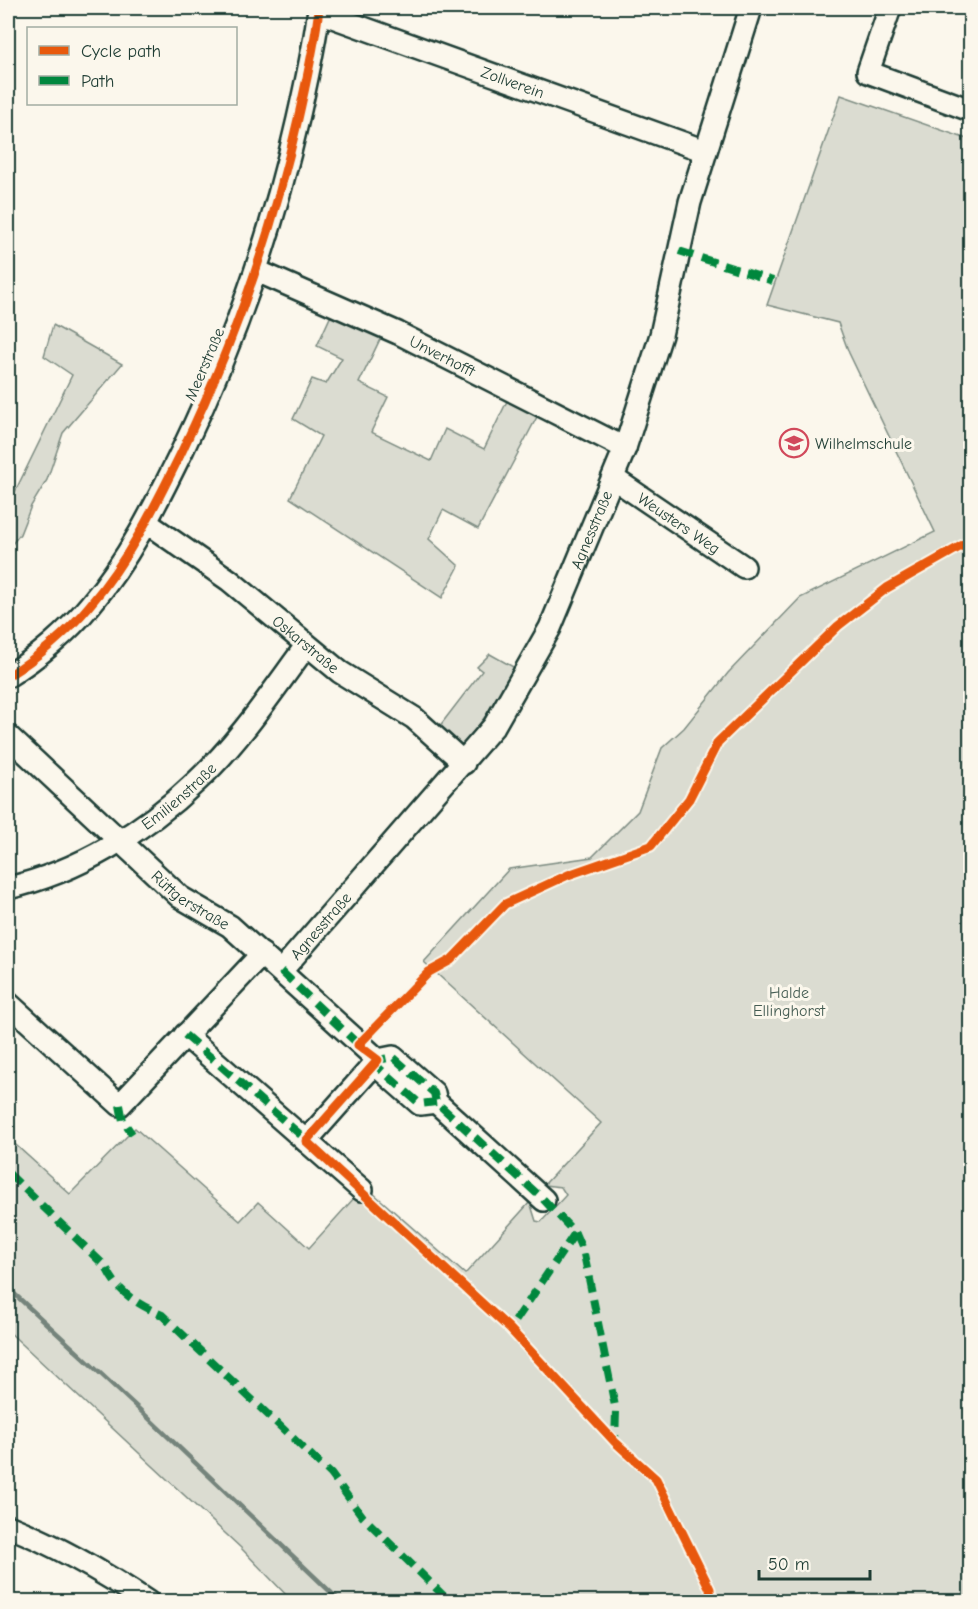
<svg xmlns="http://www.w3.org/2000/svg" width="978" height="1609" font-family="'Comic Neue',sans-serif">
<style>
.green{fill:#dbdcd1;stroke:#7d8c82;stroke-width:1.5}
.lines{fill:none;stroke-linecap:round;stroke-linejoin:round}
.stream{stroke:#74847b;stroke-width:4.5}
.minor-casing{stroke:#1f3d34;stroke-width:26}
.minor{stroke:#fbf7ec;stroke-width:21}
.quiet{stroke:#00873e;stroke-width:8;stroke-dasharray:15 8;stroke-linecap:butt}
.cycleway-casing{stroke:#fbf7ec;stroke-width:13}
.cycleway{stroke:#e8590c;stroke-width:9}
.labels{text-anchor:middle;stroke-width:6;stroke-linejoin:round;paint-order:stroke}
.street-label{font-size:16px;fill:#1f3d34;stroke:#fbf7ec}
.poi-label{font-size:16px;fill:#1f3d34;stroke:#fbf7ec;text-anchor:start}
.park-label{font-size:16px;fill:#455d53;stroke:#fbf7ec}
</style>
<rect width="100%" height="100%" fill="#fbf7ec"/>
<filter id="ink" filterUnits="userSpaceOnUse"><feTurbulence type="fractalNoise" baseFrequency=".0167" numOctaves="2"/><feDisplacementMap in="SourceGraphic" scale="12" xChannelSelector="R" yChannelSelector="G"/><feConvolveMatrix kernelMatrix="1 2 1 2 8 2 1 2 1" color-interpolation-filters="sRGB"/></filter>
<g filter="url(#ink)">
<path class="green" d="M 841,95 L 970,140 L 970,1601 L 292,1601 L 241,1548 L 8,1331 L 8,1138 L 70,1194 L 135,1128 L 240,1221 L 258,1202 L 309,1248 L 365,1186 L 465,1274 L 530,1202 L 536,1221 L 541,1222 L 566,1195 L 561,1187 L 544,1185 L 601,1123 L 424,962 L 509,869 L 592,857 L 638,811 L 662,748 L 684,728 L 728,673 L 800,598 L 935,532 L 849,353 L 838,323 L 767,305 Z
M 332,313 L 382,335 L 359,383 L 388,397 L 371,432 L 431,461 L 445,429 L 484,449 L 509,397 L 539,413 L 478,529 L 443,510 L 429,539 L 459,566 L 442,598 L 290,498 L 321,436 L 293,419 L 312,379 L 326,384 L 342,358 L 317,346 Z
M 53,325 L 122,364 L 63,433 L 47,480 L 31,506 L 20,534 L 8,549 L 8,506 L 72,375 L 44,356 Z
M 490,654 L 515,668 L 491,709 L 465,743 L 457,745 L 439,727 L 482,671 L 477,667 Z"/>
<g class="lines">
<path class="stream" d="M 8,1288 L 141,1411 L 341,1602"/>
<g class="minor-casing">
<g id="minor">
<path d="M 890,8 L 868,72 L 970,110"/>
<path id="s1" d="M 319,12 L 705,151"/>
<path id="s2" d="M 257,271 L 398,333 L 625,448"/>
<path id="s3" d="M 613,478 L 744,567"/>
<path id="s4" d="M 147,523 L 229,580 L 340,672 L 414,718 L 464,763"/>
<path d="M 8,676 C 37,658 68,632 90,605 C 130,558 156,504 183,449 C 234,343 272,234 298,119 C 306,83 315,45 319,8"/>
<path id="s5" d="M 8,736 L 180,897 L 230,926 L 378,1060 L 379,1068 L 420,1104 L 436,1102"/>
<path id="s6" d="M 8,888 C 78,872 145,831 197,781 C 239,742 272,692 306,646"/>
<path id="s7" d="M 281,971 L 494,726 L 550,628 L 625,448 L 661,335 L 690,202 L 751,8"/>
<path d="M 8,1003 L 120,1105 L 262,954"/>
<path d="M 185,1035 L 362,1190"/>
<path d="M 306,1141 L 378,1060 L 393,1057 L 434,1093 L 436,1102 L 544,1200"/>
<path d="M 8,1526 C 58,1546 103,1572 148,1602"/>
</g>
</g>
<use href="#minor" class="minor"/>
<path class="quiet" d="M 679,251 L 773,281
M 281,971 L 361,1047
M 185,1035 L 310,1143
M 376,1058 L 379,1068 L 420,1104 L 436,1102
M 374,1065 L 378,1060 L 393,1057 L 434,1093 L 436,1102 L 544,1200 L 575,1233 L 510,1329
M 120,1105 L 123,1121 L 132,1134
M 8,1173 L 106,1267 C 117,1292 137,1304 162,1315 L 331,1474 L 363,1517 L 450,1602
M 575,1233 L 584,1254 L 616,1411 L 615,1442"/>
<g class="cycleway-casing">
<path id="cycleway" d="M 8,676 C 37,658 68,632 90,605 C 130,558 156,504 183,449 C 234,343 272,234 298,119 C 306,83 315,45 319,8
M 711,1602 L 710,1589 L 656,1479 L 615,1442 L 510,1329 L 306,1141 L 378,1060 L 358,1045 L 429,972 L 451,960 L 505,904 L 568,875 L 651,846 L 689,799 L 718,742 L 838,626 L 887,588 L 970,541"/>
</g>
<use href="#cycleway" class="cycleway"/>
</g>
</g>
<defs>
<g id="school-ring" transform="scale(1.5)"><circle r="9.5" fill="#fbf7ec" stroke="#d1495b" stroke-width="1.5"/><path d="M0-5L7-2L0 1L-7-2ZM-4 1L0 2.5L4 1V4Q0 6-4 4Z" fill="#d1495b"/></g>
</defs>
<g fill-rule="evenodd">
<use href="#school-ring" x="794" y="443"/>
</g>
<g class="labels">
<g class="street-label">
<text dy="6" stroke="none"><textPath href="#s1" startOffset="206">Zollverein</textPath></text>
<text dy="6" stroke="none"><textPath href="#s2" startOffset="204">Unverhofft</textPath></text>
<text transform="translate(204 364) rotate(-67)" y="6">Meerstraße</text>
<text dy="6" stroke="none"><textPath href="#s3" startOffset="80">Weusters Weg</textPath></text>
<text dy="6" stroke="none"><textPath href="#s7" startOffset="544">Agnesstraße</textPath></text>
<text dy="6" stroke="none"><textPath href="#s4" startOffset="200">Oskarstraße</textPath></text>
<text dy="6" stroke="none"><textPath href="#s6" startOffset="196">Emilienstraße</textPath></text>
<text dy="6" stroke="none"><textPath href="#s5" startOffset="246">Rüttgerstraße</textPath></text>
<text dy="6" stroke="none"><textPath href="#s7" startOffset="60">Agnesstraße</textPath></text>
</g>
<g class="poi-label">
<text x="815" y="449">Wilhelmschule</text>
</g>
<g class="park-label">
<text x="789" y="998">Halde<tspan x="789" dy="18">Ellinghorst</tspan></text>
</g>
</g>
<rect width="978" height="1609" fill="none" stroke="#fbf7ec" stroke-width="30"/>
<rect x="15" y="15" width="948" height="1579" fill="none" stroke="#1f3d34" stroke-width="2" filter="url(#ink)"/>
<rect x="27" y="27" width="210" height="78" fill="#fbf7ec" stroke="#a3ada2" stroke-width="1.5"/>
<rect x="39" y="46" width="30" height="9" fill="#e8590c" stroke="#a3ada2" stroke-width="1.5"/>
<text x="81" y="57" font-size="18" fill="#1f3d34">Cycle path</text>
<rect x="39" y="76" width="30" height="9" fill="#00873e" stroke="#a3ada2" stroke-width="1.5"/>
<text x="81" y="87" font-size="18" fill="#1f3d34">Path</text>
<path d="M759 1570v9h111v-9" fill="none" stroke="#1f3d34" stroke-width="3"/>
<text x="768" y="1570" font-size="18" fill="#1f3d34" stroke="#fbf7ec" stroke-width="4.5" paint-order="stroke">50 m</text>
</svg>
